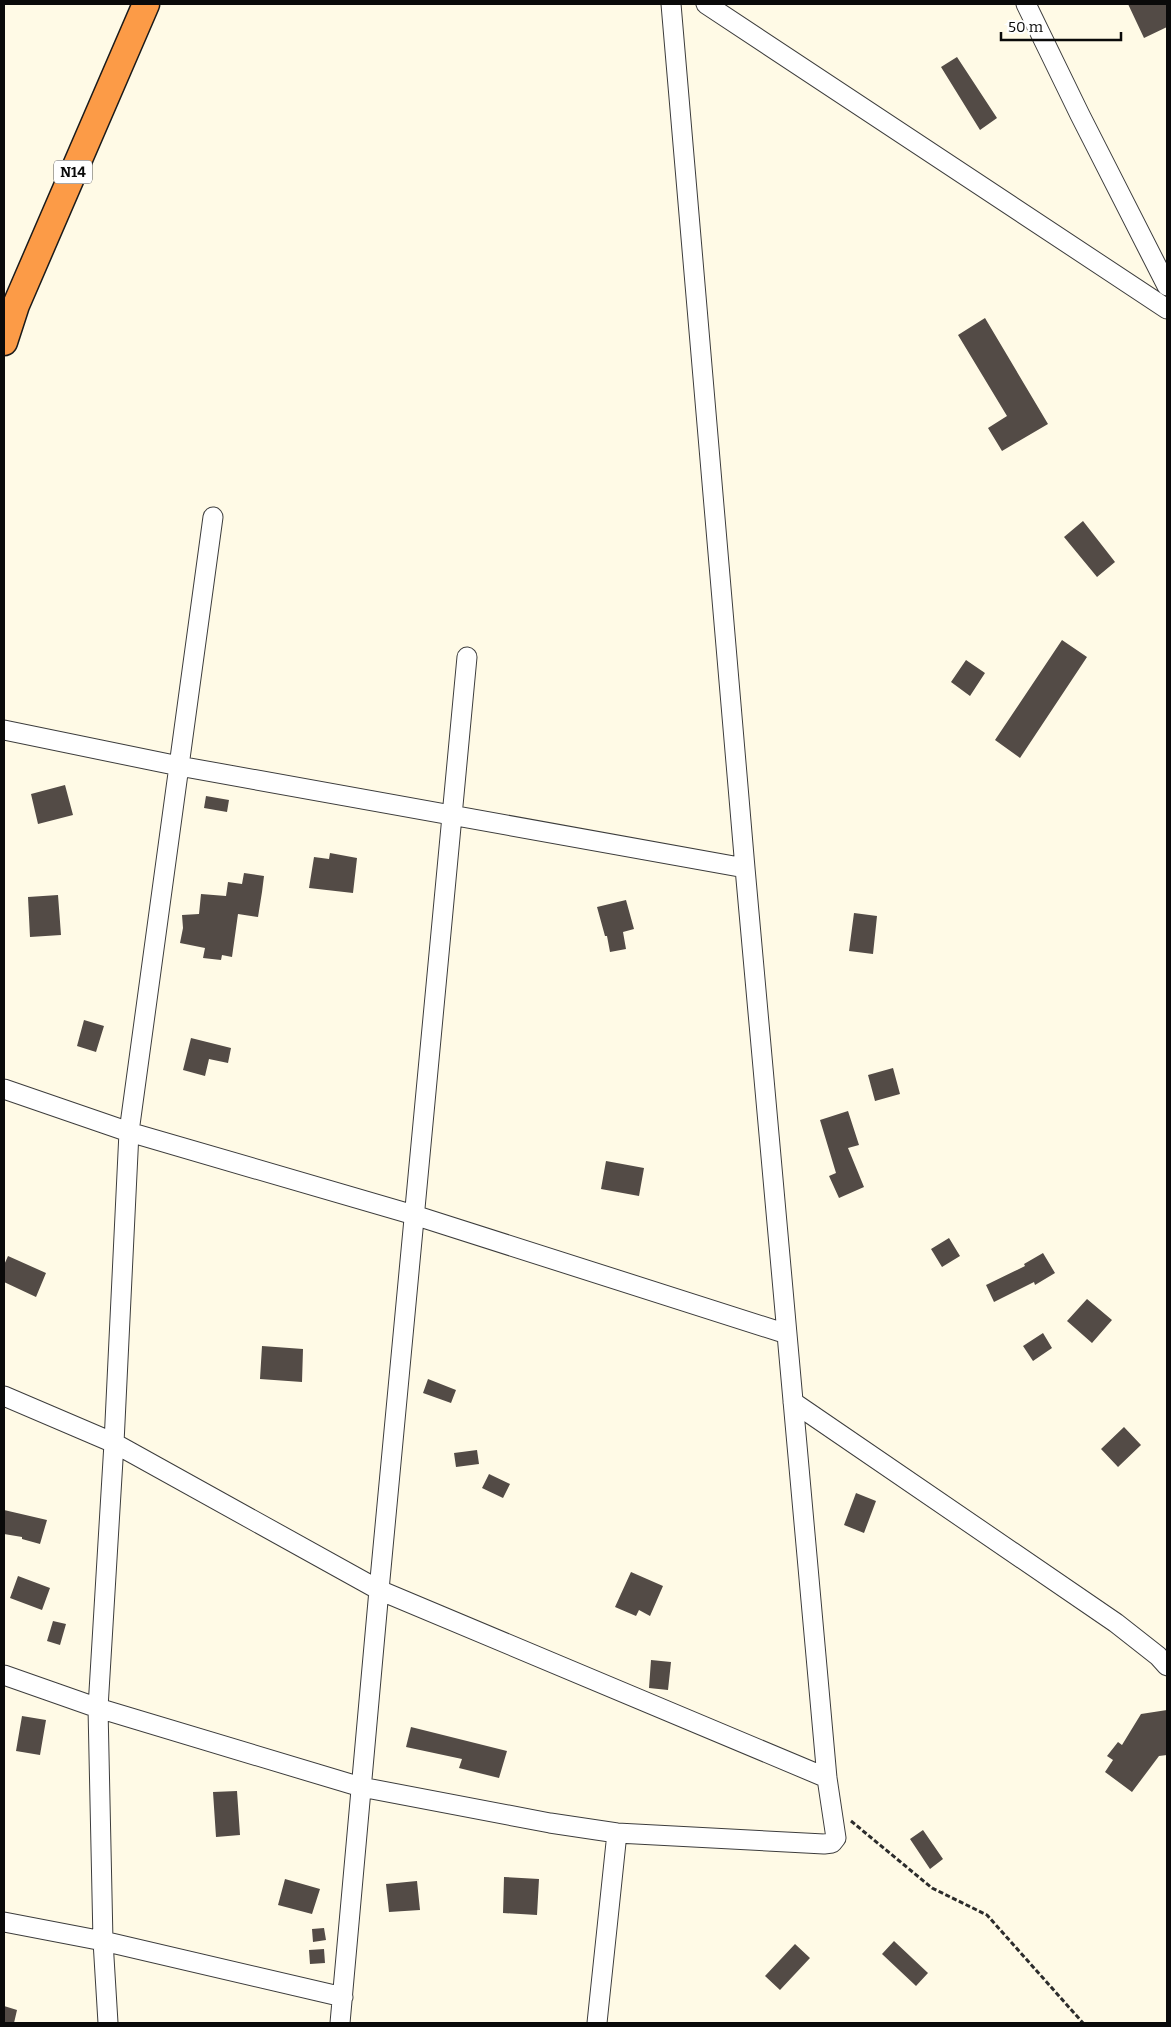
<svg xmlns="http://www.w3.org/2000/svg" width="1171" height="2027" font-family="Bitter,serif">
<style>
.building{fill:#534b46}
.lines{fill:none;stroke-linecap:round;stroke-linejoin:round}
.minor-casing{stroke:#3d3d3d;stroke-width:21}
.highway-casing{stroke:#1b1b1b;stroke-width:29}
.path{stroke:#2c2c2c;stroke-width:3;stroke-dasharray:5 2.5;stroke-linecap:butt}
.minor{stroke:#fff;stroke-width:19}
.highway{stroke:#fc9b47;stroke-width:26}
.labels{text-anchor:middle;stroke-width:5;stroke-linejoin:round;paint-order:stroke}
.shield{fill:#fff;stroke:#545454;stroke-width:1}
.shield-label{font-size:14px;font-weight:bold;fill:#0a0a0a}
</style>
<rect width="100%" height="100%" fill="#fffae6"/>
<path class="building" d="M 1128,4 L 1167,4 L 1167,27 L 1144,38 Z
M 957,57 L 997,118 L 980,130 L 941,67 Z
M 985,318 L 1048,424 L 1002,451 L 988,428 L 1007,416 L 958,335 Z
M 1083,521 L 1115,562 L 1097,577 L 1064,537 Z
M 1062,640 L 1087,657 L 1020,758 L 995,740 Z
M 966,660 L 985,673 L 970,696 L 951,682 Z
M 65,785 L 73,815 L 38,824 L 31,794 Z
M 206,796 L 229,800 L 227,812 L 204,808 Z
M 330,853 L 357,858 L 353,893 L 309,888 L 314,857 L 329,859 Z
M 244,873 L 264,876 L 262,892 L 258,917 L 238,914 L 232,957 L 222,955 L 221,960 L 203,958 L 205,948 L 180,943 L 183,928 L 182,915 L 199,914 L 201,894 L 226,896 L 228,882 L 242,884 Z
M 58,895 L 61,935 L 30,937 L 28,897 Z
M 626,900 L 634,929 L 623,932 L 626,949 L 610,952 L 607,936 L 605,936 L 597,907 Z
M 854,913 L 877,916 L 873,954 L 849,951 Z
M 84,1020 L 104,1026 L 96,1052 L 77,1046 Z
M 191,1038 L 231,1048 L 228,1063 L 209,1059 L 205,1076 L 183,1070 Z
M 893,1068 L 900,1094 L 875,1101 L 868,1075 Z
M 848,1111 L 859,1145 L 848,1148 L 864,1187 L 839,1198 L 829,1176 L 836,1173 L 820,1120 Z
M 606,1161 L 644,1168 L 639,1196 L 601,1189 Z
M 949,1238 L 960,1256 L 942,1267 L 931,1249 Z
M 1043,1253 L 1055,1273 L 1035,1285 L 1034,1282 L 994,1302 L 986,1285 L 1025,1266 L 1024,1264 Z
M 8,1256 L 46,1273 L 36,1297 L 4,1282 L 4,1265 Z
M 1087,1299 L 1112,1320 L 1092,1343 L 1067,1321 Z
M 1043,1333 L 1052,1348 L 1033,1361 L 1023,1346 Z
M 262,1346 L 303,1349 L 302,1382 L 260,1379 Z
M 428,1379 L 456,1390 L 451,1403 L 423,1393 Z
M 1124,1427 L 1141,1445 L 1118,1467 L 1101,1449 Z
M 477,1450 L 479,1464 L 456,1467 L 454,1453 Z
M 489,1474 L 510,1484 L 503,1498 L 482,1488 Z
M 856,1493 L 876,1501 L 864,1533 L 844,1525 Z
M 4,1510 L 47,1520 L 40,1544 L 22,1539 L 22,1537 L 4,1534 Z
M 631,1572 L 663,1586 L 650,1616 L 639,1610 L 636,1616 L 615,1607 Z
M 18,1576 L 50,1588 L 42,1610 L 10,1598 Z
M 53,1621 L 66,1624 L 60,1645 L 47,1641 Z
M 651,1660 L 671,1662 L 668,1690 L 649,1688 Z
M 1167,1710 L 1167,1755 L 1159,1756 L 1132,1792 L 1105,1772 L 1113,1760 L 1107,1756 L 1118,1742 L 1122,1745 L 1141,1714 Z
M 22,1716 L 46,1720 L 40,1755 L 16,1751 Z
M 411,1727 L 507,1751 L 499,1778 L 459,1768 L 462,1759 L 406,1747 Z
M 237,1791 L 240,1835 L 216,1837 L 213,1792 Z
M 923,1830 L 943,1859 L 930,1869 L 910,1839 Z
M 504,1877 L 539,1879 L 537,1915 L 503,1913 Z
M 285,1879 L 320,1889 L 312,1914 L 278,1905 Z
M 417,1881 L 420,1910 L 389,1912 L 386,1884 Z
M 324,1928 L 326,1940 L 313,1942 L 312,1929 Z
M 894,1941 L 928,1973 L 916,1986 L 882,1954 Z
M 795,1944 L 810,1958 L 780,1990 L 765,1976 Z
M 324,1949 L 325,1963 L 310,1964 L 309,1950 Z
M 4,2006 L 17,2010 L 14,2023 L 4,2023 Z"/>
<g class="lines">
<g class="minor-casing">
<path id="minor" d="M 671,4 L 745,868
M 706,4 L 1167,309
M 1026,4 L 1080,115 L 1167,286
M 4,730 L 179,766 L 745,868 L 827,1778 L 836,1838 L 832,1843 L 824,1844 L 617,1833 L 550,1823 L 361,1787 L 98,1708 L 4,1675
M 4,1089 L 129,1132 L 414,1215 L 787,1334
M 4,1396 L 114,1443 L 379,1590 L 827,1778
M 793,1402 L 1116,1623 L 1158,1656 L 1167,1666
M 4,1922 L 103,1941 L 343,1997
M 108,2023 L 103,1941 L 98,1708 L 114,1443 L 129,1132 L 213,517
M 340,2023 L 379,1590 L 467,657
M 597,2023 L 617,1833"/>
</g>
<g class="highway-casing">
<path id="highway" d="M 4,342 L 16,305 L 146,4"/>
</g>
<path class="path" d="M 851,1821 L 932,1888 L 987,1915 L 1083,2023"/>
<use href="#minor" class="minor"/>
<use href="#highway" class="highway"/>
</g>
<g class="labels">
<rect class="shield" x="54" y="160.5" width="38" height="23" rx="4"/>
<g class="shield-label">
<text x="73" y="177">N14</text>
</g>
</g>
<rect width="1171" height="2027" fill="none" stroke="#0a0a0a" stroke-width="10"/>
<path d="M1001 32v8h120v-8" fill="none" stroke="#0a0a0a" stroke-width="2.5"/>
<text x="1008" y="32" font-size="15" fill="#0a0a0a" stroke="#ffffff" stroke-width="4" paint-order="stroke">50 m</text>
</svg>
